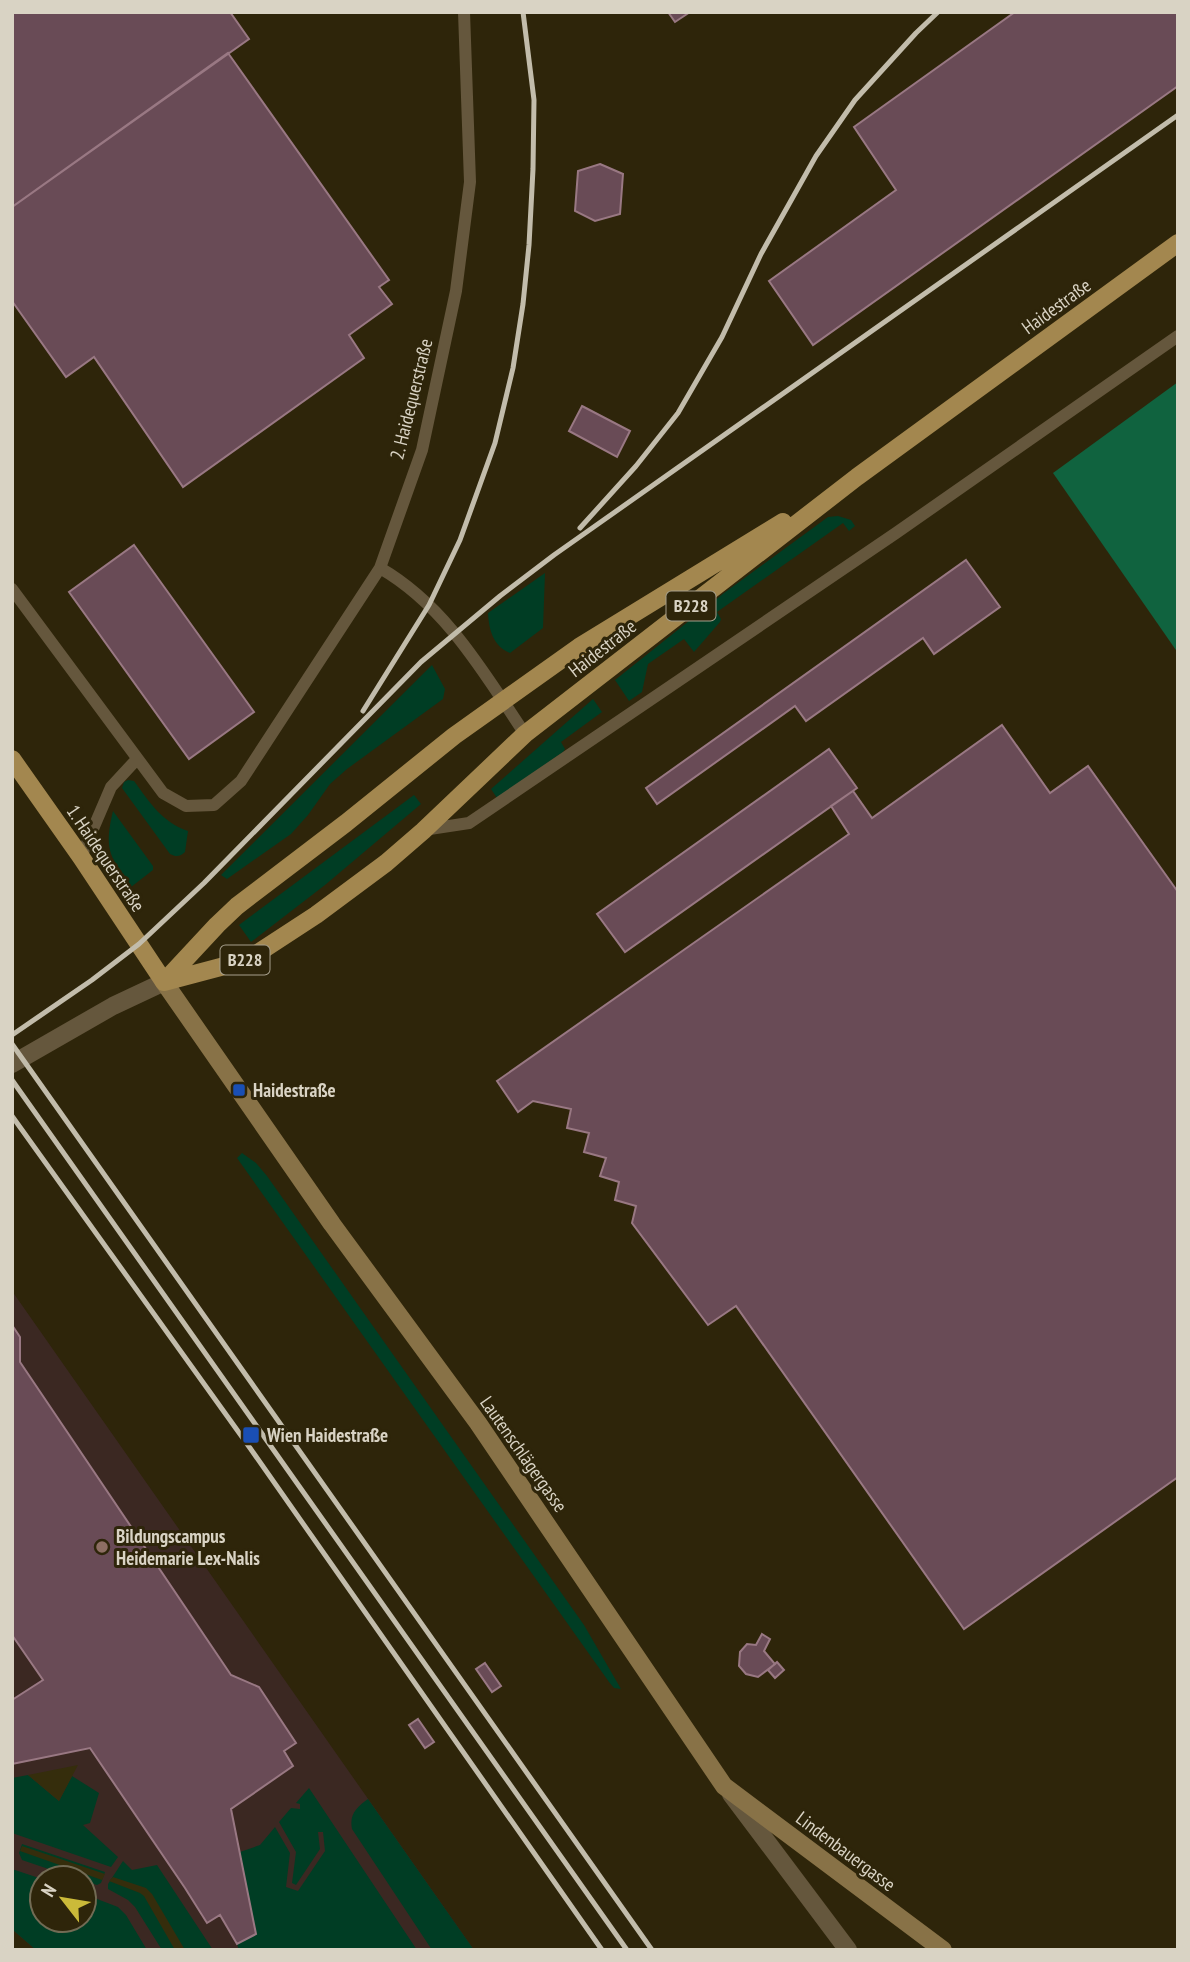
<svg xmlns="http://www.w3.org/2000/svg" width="1190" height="1962" font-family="'PT Sans Narrow',sans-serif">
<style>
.education{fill:#3b2822;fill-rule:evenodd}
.green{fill:#003d24}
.forest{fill:#10633f}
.sand{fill:#352d0c}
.building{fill:#694b56;stroke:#997883;stroke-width:2}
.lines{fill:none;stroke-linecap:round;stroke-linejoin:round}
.service{stroke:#65573d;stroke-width:12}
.minor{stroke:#65573d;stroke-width:18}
.tertiary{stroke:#65573d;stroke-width:18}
.secondary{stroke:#887247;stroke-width:18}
.primary{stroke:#a3874f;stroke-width:18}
.rail{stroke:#c2bcab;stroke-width:5}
.transit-dot{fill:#1a4fb4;stroke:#2e250a;stroke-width:2.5}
.education-dot{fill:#8d6e63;stroke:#2e250a;stroke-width:2.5}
.labels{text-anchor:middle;stroke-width:6;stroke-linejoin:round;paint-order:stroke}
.shield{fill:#2e250a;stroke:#a69f8c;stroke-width:2}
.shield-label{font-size:18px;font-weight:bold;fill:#d9d3c4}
.street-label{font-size:19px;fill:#d9d3c4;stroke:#2e250a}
.poi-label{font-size:19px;font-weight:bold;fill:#d9d3c4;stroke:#2e250a;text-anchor:start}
</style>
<rect width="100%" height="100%" fill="#2e250a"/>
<path class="education" d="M 12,1291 L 474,1950 L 36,1950 L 14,1931 L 12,1926 ZM 42,1878 L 84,1878 L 84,1920 L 42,1920 Z"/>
<path class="green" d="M 838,516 L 851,520 L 855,526 L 849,531 L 843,523 L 717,612 L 721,619 L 720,622 L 694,652 L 684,639 L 648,664 L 642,692 L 629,701 L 615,680 L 724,593 L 828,517 Z
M 545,573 L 543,628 L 510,653 C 493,646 489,630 488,613 Z
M 432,665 L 445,689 L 443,699 L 347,769 L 330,784 L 308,815 L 291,834 L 227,879 L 221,875 Z
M 593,699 L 602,712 L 561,742 L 565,749 L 563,752 L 497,798 L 491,789 Z
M 128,780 L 134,781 C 150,803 162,822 188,831 L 185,852 C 180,857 176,857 170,854 L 122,788 L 124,782 Z
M 414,795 L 421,804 L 325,885 L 251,942 L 239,925 Z
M 113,811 L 153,866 L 153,870 L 131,887 C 109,856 104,849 113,811 Z
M 242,1153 L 256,1163 L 267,1176 L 584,1625 L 621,1689 L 614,1688 L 609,1682 L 237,1158 Z
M 28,1775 L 59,1801 L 72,1776 L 99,1793 L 90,1823 L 83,1825 L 118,1857 L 111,1867 L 12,1833 L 12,1778 Z
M 309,1788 L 417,1950 L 239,1950 L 237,1944 L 256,1934 L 240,1852 L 260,1845 L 275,1827 L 290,1853 L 286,1887 L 298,1891 L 325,1851 L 323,1832 L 318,1832 L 320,1849 L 296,1885 L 292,1883 L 296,1852 L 279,1822 L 291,1808 L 300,1809 L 300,1804 L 296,1803 Z
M 368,1799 L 474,1950 L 432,1950 L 352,1829 C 349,1814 357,1807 368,1799 Z
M 22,1844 L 105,1872 L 101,1883 L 97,1885 L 84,1881 L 84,1878 L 75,1878 L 22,1860 L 19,1853 Z
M 123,1861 L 132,1870 L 157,1865 L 213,1950 L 162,1950 L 135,1907 L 128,1900 L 108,1889 L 108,1884 Z
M 12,1869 L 42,1879 L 42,1920 L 84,1920 L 84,1894 L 118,1907 L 126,1915 L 147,1950 L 36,1950 L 14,1931 L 12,1926 Z"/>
<path class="forest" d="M 1178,382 L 1178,653 L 1053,473 Z"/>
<path class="sand" d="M 78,1765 L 59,1801 L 28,1775 Z
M 22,1846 L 105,1874 L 102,1880 L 20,1851 Z
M 113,1877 L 146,1888 L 152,1894 L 185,1950 L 175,1950 L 144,1896 L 140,1893 L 109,1881 Z"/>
<path class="building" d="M 12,12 L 230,12 L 249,39 L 12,207 Z
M 668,12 L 690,12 L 675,22 Z
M 1015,12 L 1178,12 L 1178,86 L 813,345 L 769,281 L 896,190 L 854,127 Z
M 228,53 L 389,280 L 379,287 L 392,304 L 349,335 L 364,358 L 183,487 L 94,357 L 66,377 L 12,301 L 12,207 Z
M 600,164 L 623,174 L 620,214 L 595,221 L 575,211 L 578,171 Z
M 582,406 L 630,431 L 617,457 L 569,431 Z
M 134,545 L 254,712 L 189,759 L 69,592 Z
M 966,560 L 1000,607 L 934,654 L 923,638 L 806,721 L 795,706 L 657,804 L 646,788 Z
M 1002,725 L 1050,793 L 1088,766 L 1178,892 L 1178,1477 L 964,1629 L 736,1306 L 708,1325 L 632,1223 L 636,1206 L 615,1200 L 619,1182 L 600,1176 L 606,1158 L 584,1152 L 589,1133 L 567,1128 L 571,1109 L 533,1101 L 518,1112 L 497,1081 L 849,834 L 831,806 L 853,791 L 872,818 Z
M 829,749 L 857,788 L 625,952 L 597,914 Z
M 12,1325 L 20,1337 L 20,1362 L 231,1675 L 259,1687 L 296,1743 L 284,1751 L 293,1766 L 231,1809 L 256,1934 L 237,1944 L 220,1915 L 207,1923 L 185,1888 L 90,1748 L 12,1764 L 12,1700 L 43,1680 L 12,1635 Z
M 762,1634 L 770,1639 L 764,1651 L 775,1664 L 758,1677 L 746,1674 L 739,1666 L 740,1652 L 747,1644 L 756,1645 Z
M 777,1662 L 784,1670 L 775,1678 L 768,1670 Z
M 485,1663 L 501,1686 L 492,1692 L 476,1669 Z
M 418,1719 L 434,1742 L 425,1748 L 409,1725 Z"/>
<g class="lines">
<path class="service" d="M 464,12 L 470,182 L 456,291 L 422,450 L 380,568 C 446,606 484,673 525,734
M 12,589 L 163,793 L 186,806 L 214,805 L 241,781 L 380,568
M 423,830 L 469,823 L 896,533 L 1178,336
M 81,857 L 111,787 L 137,759"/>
<path class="minor" d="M 731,1794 L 848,1950"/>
<path class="tertiary" d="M 12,1064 L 113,1006 L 164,982"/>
<path class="secondary" d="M 164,982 L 332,1224 L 478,1423 L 724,1786 L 943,1950"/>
<path class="primary" d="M 12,759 L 81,857 L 164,982
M 164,982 L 247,960 L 316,915 L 386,863 L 423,831 L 525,734 L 857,477 L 1178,243
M 164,982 L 217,925 L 237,906 L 346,823 L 454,736 L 579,647 L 783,522"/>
<path class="rail" d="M 580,528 L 636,466 L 678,413 L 722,337 L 761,254 L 816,156 L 855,100 L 916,33 L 938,12
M 363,711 L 429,605 L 460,540 L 495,443 L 513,368 L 523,304 L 529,245 L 533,169 L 534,100 L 523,12
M 12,1035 L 92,980 L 139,944 L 204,883 L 421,662 L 500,596 L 554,555 L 1178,115
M 12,1044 L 652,1950
M 12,1080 L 627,1950
M 12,1116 L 250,1448 L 602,1950"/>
</g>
<g class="transit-dot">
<rect x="232" y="1083" width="14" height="14" rx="3.5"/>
<rect x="242" y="1426" width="18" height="18" rx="3.5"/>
</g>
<circle class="education-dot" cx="102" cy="1547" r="7"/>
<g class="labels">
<g class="shield">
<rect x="666.5" y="591.5" width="49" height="29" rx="5"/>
<rect x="220.5" y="945.5" width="49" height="29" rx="5"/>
</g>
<g class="shield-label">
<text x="691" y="612">B228</text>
<text x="245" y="966">B228</text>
</g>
<g class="street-label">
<text transform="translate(1056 306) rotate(-36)" y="7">Haidestraße</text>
<text transform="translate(411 399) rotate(-76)" y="7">2. Haidequerstraße</text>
<text transform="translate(602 648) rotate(-38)" y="7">Haidestraße</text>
<text transform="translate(106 858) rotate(56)" y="7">1. Haidequerstraße</text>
<text transform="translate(524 1454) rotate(55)" y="7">Lautenschlägergasse</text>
<text transform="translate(846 1851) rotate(37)" y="7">Lindenbauergasse</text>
</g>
<g class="poi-label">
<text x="253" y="1097">Haidestraße</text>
<text x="267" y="1442">Wien Haidestraße</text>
<text x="116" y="1543">Bildungscampus<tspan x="116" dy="22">Heidemarie Lex-Nalis</tspan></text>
</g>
</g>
<rect width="1190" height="1962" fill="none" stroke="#d9d3c4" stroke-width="28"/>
<g transform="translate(63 1899) rotate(301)"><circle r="33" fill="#2e250a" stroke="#726b54" stroke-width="2"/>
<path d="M0-5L12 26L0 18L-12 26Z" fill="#cbba39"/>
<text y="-10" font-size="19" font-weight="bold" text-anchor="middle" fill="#d9d3c4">N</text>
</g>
</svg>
